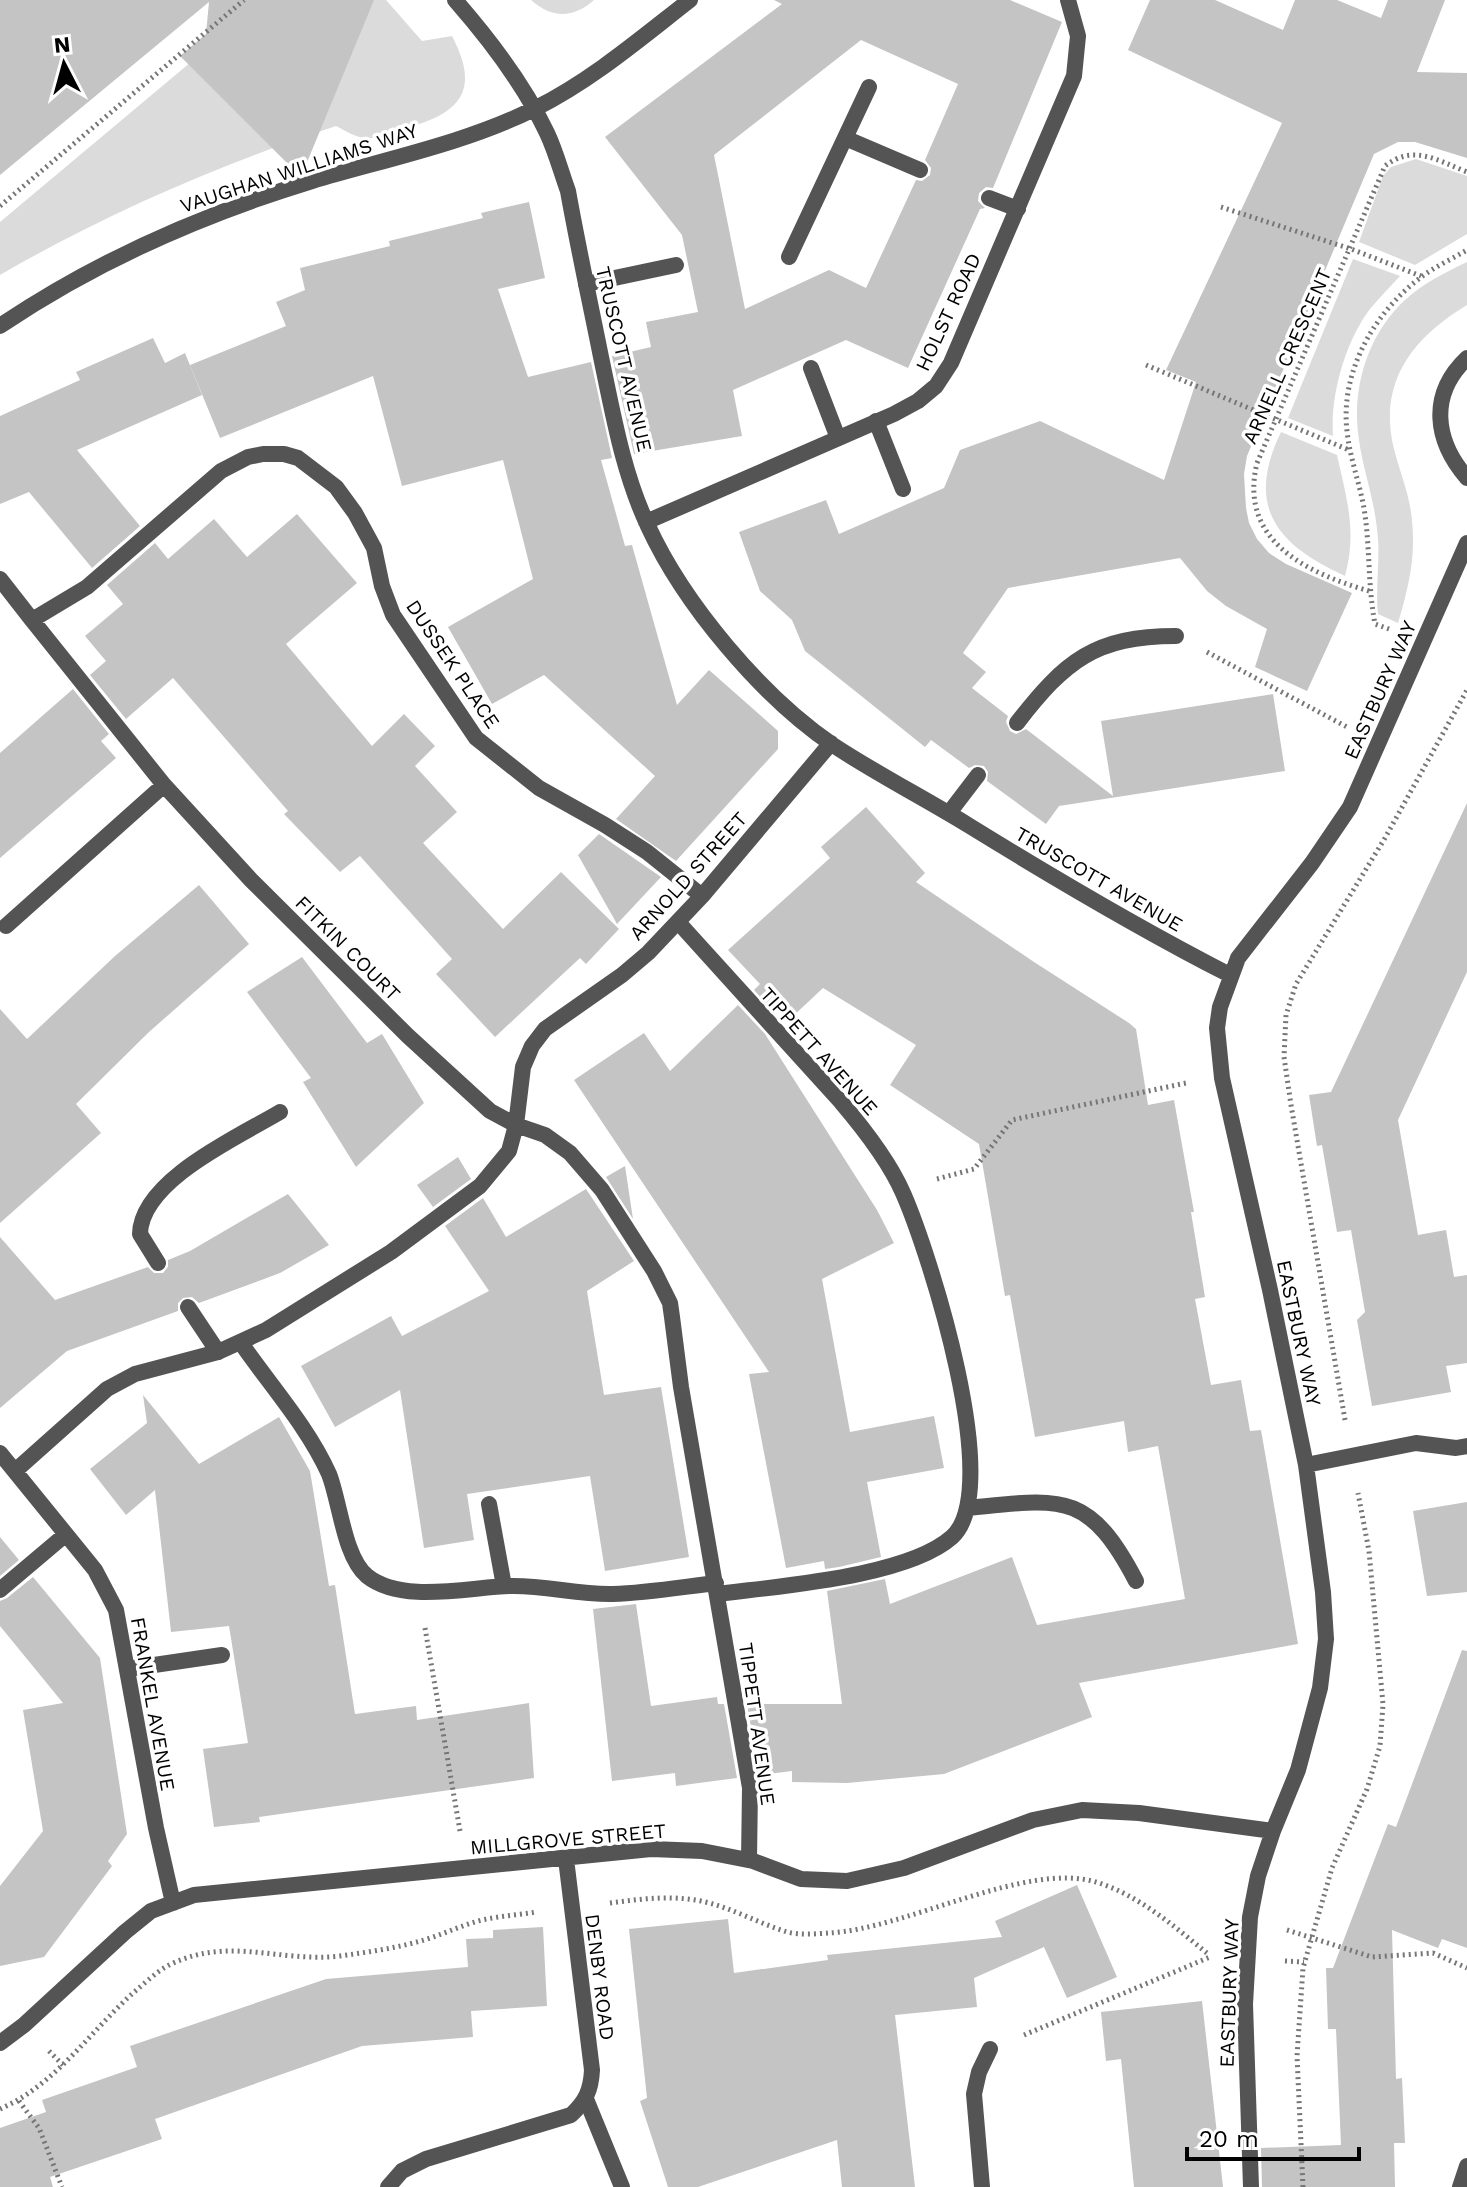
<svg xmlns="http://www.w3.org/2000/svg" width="1467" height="2187" font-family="'Work Sans',sans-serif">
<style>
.green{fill:#dbdbdb}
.building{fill:#c4c4c4;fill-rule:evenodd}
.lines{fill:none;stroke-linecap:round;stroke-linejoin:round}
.path{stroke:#767676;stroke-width:5;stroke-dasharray:2 4;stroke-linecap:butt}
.service{stroke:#545454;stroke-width:16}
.minor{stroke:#545454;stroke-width:16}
.labels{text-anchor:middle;stroke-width:7;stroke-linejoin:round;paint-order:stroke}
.street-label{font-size:20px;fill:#000;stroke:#fff}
</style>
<rect width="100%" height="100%" fill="#fff"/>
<path class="green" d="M 265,0 L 386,0 L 422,41 L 452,36 C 483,95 456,115 400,130 C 390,133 374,140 364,138 C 355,137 344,130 336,126 C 219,165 107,213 0,275 L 0,222 Z
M 531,0 L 594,0 C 574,18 552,19 531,0 Z
M 1416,159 L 1467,176 L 1467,234 L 1415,265 L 1359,242 L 1383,176 L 1391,167 Z
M 1353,259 L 1400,276 C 1390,287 1379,298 1370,309 C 1345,342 1330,396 1333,436 L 1288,418 Z
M 1467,262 L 1467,305 C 1414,337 1379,380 1393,445 C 1399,471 1410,494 1412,521 C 1416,558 1408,589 1398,623 L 1378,614 C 1375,585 1381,557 1377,529 C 1374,498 1363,470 1359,440 C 1351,390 1367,335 1405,300 C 1422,284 1446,272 1467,262 Z
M 1281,432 L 1337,455 C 1347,500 1357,531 1345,576 C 1276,545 1245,506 1281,432 Z"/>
<path class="building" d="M 0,0 L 374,0 L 303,172 L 298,174 L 180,56 L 206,34 L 209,2 L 0,175 Z
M 774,0 L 1010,0 L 1062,22 L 993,188 L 986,187 L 979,193 L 978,201 L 985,208 L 980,209 L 908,368 L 846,340 L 733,390 L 742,436 L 634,454 L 612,356 L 651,347 L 646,322 L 698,312 L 682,235 L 605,137 L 782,4 ZM 861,40 L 958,84 L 925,160 L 931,168 L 930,175 L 922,181 L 916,180 L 866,288 L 829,270 L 745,309 L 714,155 Z
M 1150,0 L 1215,0 L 1283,30 L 1295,0 L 1337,0 L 1381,18 L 1388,0 L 1445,0 L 1417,72 L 1467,73 L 1467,158 L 1415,142 L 1398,142 L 1374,154 L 1247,456 L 1244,474 L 1246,508 L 1249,523 L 1257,539 L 1269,553 L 1286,564 L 1352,593 L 1307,691 L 1255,667 L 1267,629 L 1226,606 L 1207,591 L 1180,558 L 1008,588 L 963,653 L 986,672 L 972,688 L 1008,716 L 1006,722 L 1010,731 L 1016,734 L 1026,729 L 1113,796 L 1101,721 L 1273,694 L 1285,771 L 1059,806 L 1046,824 L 987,781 L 988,772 L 984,766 L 975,765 L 969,768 L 931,740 L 925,747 L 805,651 L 792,620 L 760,591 L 739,532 L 826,500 L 839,534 L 944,488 L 960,450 L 1040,421 L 1164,480 L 1196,382 L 1166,370 L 1282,123 L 1128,50 Z
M 529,202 L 545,278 L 498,289 L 528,377 L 591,362 L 612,458 L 601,460 L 625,546 L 632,545 L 677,705 L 709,670 L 778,731 L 778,749 L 676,861 L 616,819 L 655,776 L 544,675 L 492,704 L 448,627 L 533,579 L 503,460 L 402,486 L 373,376 L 220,438 L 190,365 L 286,326 L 276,302 L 305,290 L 300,268 L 390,246 L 389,241 L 483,218 L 481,213 Z
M 153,338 L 165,363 L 185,353 L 202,395 L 77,450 L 140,526 L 92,568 L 29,492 L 0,504 L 0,416 L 80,380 L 76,372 Z
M 297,514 L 357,583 L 286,644 L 372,746 L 404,714 L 435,746 L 415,766 L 457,812 L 423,843 L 503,929 L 561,872 L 619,929 L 586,964 L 580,958 L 495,1037 L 436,974 L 452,959 L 360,856 L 340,872 L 284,814 L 288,811 L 173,678 L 126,719 L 90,675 L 106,661 L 85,636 L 123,604 L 107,585 L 155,543 L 168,559 L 214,519 L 247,557 Z
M 73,689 L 109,734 L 101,741 L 116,758 L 0,858 L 0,753 Z
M 1467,803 L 1467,972 L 1398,1120 L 1418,1235 L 1446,1230 L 1454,1277 L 1467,1275 L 1467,1363 L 1446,1366 L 1451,1392 L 1372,1406 L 1357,1320 L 1365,1312 L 1351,1230 L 1337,1232 L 1322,1145 L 1317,1146 L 1309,1095 L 1331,1092 Z
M 866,807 L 925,873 L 916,882 L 1034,962 L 1129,1023 L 1136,1029 L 1148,1105 L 1174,1100 L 1194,1212 L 1191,1212 L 1205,1297 L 1195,1299 L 1211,1385 L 1241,1380 L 1250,1431 L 1261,1430 L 1298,1644 L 1079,1683 L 1092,1717 L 944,1774 L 847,1783 L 792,1782 L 792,1771 L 759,1775 L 747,1704 L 842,1704 L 827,1591 L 885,1579 L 890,1604 L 1012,1557 L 1037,1625 L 1185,1599 L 1158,1446 L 1128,1452 L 1124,1421 L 1035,1437 L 1010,1295 L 1005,1296 L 979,1144 L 890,1085 L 916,1045 L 823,988 L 790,1019 L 765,1002 L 754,990 L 760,984 L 728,950 L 830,858 L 821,847 Z
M 599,834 L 661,877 L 617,924 L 578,855 Z
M 199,885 L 249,944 L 149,1032 L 76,1104 L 101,1133 L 0,1223 L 0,1009 L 27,1039 L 115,956 Z
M 302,957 L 367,1043 L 382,1034 L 424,1103 L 356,1167 L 303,1082 L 311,1078 L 247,992 Z
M 738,1005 L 765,1034 L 877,1210 L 894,1243 L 822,1279 L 850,1432 L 934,1416 L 944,1468 L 867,1482 L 881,1557 L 839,1567 L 825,1569 L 824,1561 L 786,1568 L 749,1374 L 769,1372 L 574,1080 L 644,1033 L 670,1071 Z
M 458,1157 L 471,1179 L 433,1207 L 417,1185 Z
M 625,1166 L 633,1219 L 606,1177 Z
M 586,1189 L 634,1261 L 587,1291 L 604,1395 L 661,1387 L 689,1557 L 605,1571 L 590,1476 L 467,1494 L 474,1540 L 424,1548 L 400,1390 L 335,1427 L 301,1366 L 391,1316 L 402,1336 L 489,1291 L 445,1226 L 483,1198 L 506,1237 Z
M 288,1194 L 329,1245 L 280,1273 L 199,1303 L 192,1297 L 183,1298 L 178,1303 L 178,1311 L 67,1351 L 0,1408 L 0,1237 L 55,1300 L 148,1267 L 154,1273 L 163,1273 L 168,1267 L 168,1260 L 190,1251 Z
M 143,1395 L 199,1464 L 279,1417 L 310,1471 L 329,1586 L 335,1585 L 355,1714 L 416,1706 L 417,1720 L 529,1703 L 534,1778 L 259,1817 L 260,1822 L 214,1827 L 203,1749 L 248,1743 L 229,1626 L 171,1632 L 155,1490 L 126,1515 L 90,1469 L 147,1423 Z
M 1467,1502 L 1467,1592 L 1427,1596 L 1413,1511 Z
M 0,1537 L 19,1560 L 0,1576 Z
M 33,1577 L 100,1658 L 127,1834 L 108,1861 L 112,1866 L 44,1957 L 0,1966 L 0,1886 L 43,1831 L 23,1710 L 63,1703 L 0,1626 L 0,1601 L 7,1598 Z
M 636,1604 L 651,1706 L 717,1697 L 718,1704 L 724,1704 L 737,1778 L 676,1786 L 675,1773 L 612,1781 L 593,1609 Z
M 1462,1650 L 1467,1651 L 1467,1948 L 1442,1939 L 1438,1948 L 1392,1930 L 1396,2079 L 1402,2078 L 1405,2143 L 1394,2143 L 1395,2187 L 1262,2187 L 1261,2148 L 1341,2145 L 1336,2029 L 1328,2029 L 1326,1968 L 1333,1968 L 1388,1824 L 1396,1827 Z
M 1077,1885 L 1117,1977 L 1067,1998 L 1044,1947 L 974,1978 L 977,2007 L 895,2015 L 915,2187 L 842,2187 L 837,2140 L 698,2187 L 668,2187 L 640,2101 L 647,2098 L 629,1929 L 728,1919 L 734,1973 L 828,1960 L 827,1955 L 1002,1937 L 995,1921 Z
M 543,1927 L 547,2006 L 471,2011 L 473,2037 L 362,2046 L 155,2119 L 162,2139 L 50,2177 L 53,2187 L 0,2187 L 0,2128 L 46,2112 L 42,2100 L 137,2067 L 130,2046 L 326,1979 L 468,1967 L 466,1939 L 493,1938 L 493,1930 Z
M 1202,2001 L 1223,2187 L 1134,2187 L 1121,2059 L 1106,2061 L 1101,2012 Z"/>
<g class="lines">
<path class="path" d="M 0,206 L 244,0
M 1221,207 L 1351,249 L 1421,276
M 1146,365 L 1349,450
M 1369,591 C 1307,573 1238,541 1257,463 L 1385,166 C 1413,144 1437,160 1467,172
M 1389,629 L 1375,624 C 1368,588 1370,551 1365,515 C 1361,486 1350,460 1347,431 C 1340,372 1374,313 1420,278 C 1434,267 1452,259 1467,250
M 1207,652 L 1347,727
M 937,1179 L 974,1169 L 1012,1120 L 1186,1083
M 1345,1420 L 1291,1105 L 1284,1057 L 1286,1015 L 1296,984 L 1385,838 L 1467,690
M 425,1628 L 460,1831
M 610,1903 C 640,1899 670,1895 701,1901 C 730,1907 758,1923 787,1932 C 799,1935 816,1934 829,1933 C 906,1929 1026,1861 1096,1882 C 1139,1895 1175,1927 1208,1954
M 1287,1930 L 1372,1957 L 1433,1953 L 1467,1968
M 1285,1961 L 1304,1962
M 1024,2035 L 1210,1957
M 49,2051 L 63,2065
M 19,2101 L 39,2128 L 62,2187
M 0,2109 C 55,2085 89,2033 133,1993 C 145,1983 157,1971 171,1964 C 231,1936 279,1963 340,1956 C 368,1952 397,1948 424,1940 C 444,1934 462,1925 482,1920 C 500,1916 518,1915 536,1912
M 1303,2187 L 1297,2056 L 1303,1968 L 1332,1868 L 1367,1789 L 1380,1746 L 1383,1704 L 1369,1551 L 1358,1493"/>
<path class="service" d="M 845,138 L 920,170
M 989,198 L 1018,209
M 789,257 L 869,87
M 586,284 L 676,265
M 811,368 L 838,438
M 876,421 L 903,489
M 1017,723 C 1065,661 1095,636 1176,636
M 949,813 L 978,775
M 678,922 L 841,1102 C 864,1129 889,1161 903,1193 C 929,1252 1005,1489 952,1537 C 907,1577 778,1586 718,1594
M 158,1263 L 140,1234 C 141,1180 240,1136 280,1112
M 188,1307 L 218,1352
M 241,1343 C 270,1385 308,1427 329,1474 C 340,1502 344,1557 367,1576 C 402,1604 469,1587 510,1586 C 545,1585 578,1595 613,1594 C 647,1593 682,1587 716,1583
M 489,1504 L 504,1586
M 967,1508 C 1060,1499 1088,1489 1136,1581
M 127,1669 L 222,1655
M 586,2099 L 622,2187
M 982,2187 L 974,2094 L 979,2072 L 990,2049
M 1460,2187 L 1467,2166"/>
<path class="minor" d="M 455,0 C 490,40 524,84 547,133 C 556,152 561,172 568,191 C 578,247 590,302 601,357 C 613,414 623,473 648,526 C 684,604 761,696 833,745 C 877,774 924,798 968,825 C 1054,878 1140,929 1230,975
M 0,326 C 96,261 201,215 312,181 C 386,159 466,143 536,108 C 592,80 641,38 690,0
M 1467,358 C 1428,395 1435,441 1467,478
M 646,522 L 894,414 L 918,401 L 936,386 L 951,363 L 1074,76 L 1078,36 L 1068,0
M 0,579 L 32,620 L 87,587 L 221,471 L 248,457 L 263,454 L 284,454 L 298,458 L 336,487 L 355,513 L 374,548 L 382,586 L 393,615 L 476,738 L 539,788 L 605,825 L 647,852 L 702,896
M 32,620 L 164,785 L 251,880 L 408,1036 L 490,1111 L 516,1125 L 545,1135 L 570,1153 L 602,1190 L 654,1271 L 670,1303 L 672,1317 L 681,1387 L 750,1788 L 749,1860
M 6,926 L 164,785
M 0,1453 L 95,1570 L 116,1610 L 156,1828 L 173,1903
M 1306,1465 L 1416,1443 L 1456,1448 L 1467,1446
M 15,1471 L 107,1389 L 135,1374 L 218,1352 L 266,1330 L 391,1252 L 480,1186 L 509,1151 L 516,1125 L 523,1067 L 532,1046 L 545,1029 L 622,975 L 648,953 L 702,896 L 831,743
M 0,1590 L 65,1535
M 0,2043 L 24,2025 L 125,1932 L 151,1911 L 194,1895 L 651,1849 L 702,1851 L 753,1861 L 801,1879 L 847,1881 L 904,1868 L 1033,1820 L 1082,1810 L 1139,1813 L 1273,1831
M 388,2187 L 402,2171 L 426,2159 L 571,2115 C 586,2101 591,2090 592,2070 L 566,1859
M 1251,2187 L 1245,2004 L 1250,1917 L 1258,1876 L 1273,1831 L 1298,1770 L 1320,1688 L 1326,1639 L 1323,1592 L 1306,1465 L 1270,1290 L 1222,1078 L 1217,1028 L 1220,1007 L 1238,958 L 1312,863 L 1350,807 L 1467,543"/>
</g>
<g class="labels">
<g class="street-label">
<text transform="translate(299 168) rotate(-18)" y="7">VAUGHAN WILLIAMS WAY</text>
<text transform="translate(948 312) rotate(-65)" y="7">HOLST ROAD</text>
<text transform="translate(1287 356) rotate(-66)" y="7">ARNELL CRESCENT</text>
<text transform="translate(624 359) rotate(77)" y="7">TRUSCOTT AVENUE</text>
<text transform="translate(453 664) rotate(56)" y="7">DUSSEK PLACE</text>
<text transform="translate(1380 690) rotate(-66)" y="7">EASTBURY WAY</text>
<text transform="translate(688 876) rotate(-48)" y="7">ARNOLD STREET</text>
<text transform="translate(1099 879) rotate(30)" y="7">TRUSCOTT AVENUE</text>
<text transform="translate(348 948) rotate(45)" y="7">FITKIN COURT</text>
<text transform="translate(819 1051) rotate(48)" y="7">TIPPETT AVENUE</text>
<text transform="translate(1299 1333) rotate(78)" y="7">EASTBURY WAY</text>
<text transform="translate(153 1704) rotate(80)" y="7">FRANKEL AVENUE</text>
<text transform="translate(757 1724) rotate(82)" y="7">TIPPETT AVENUE</text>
<text transform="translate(568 1839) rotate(-5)" y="7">MILLGROVE STREET</text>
<text transform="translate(600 1977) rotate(83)" y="7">DENBY ROAD</text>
<text transform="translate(1229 1993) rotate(-88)" y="7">EASTBURY WAY</text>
</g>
</g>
<g transform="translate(64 64) rotate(354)" stroke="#ffffff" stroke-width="6" paint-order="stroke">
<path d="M0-6L14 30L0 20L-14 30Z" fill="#000000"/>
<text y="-12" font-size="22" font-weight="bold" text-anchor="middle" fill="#000000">N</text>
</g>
<path d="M1187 2147v12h172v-12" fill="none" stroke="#000000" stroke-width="4"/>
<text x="1199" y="2147" font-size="24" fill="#000000" stroke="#ffffff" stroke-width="6" paint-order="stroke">20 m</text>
</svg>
